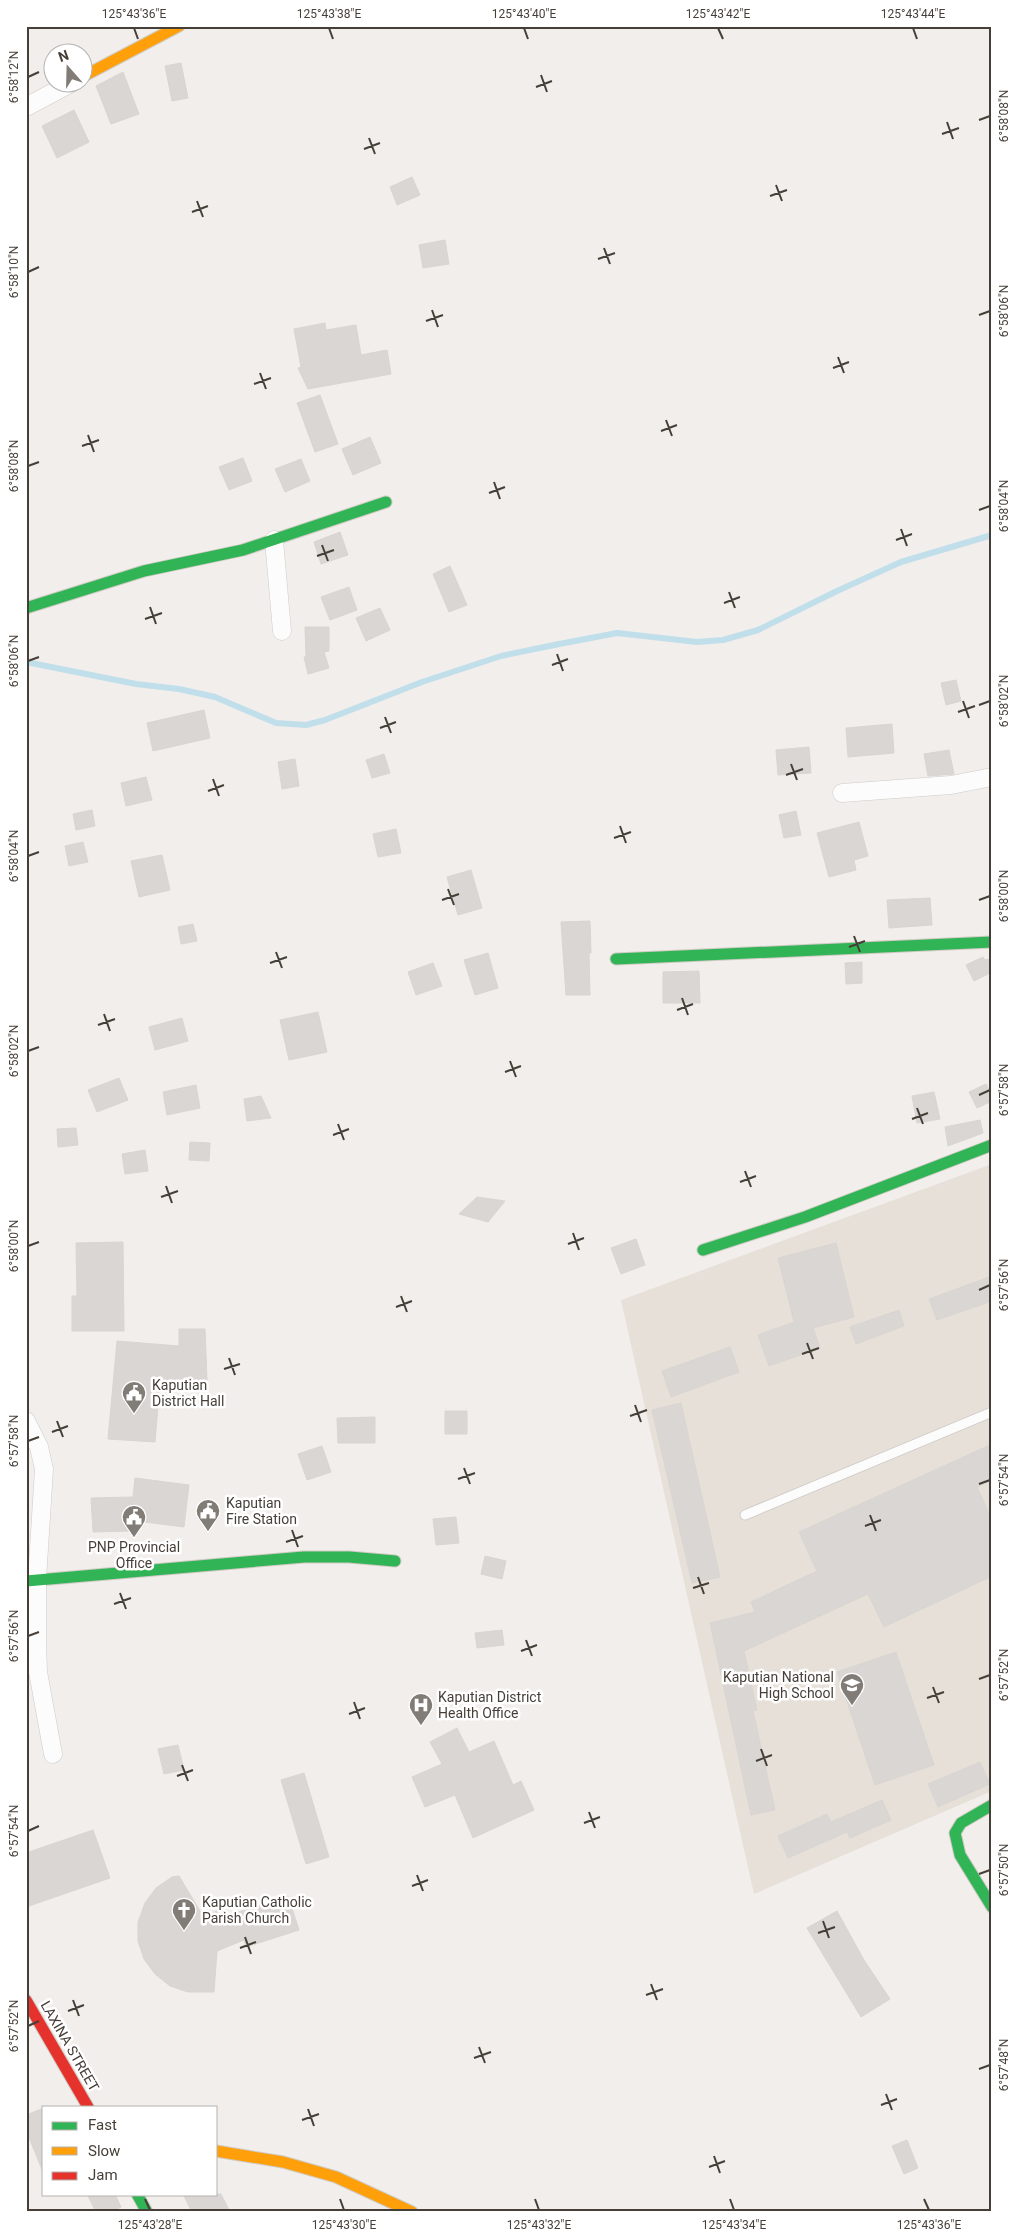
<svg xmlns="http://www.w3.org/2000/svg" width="1018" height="2238" font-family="Roboto,sans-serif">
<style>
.education{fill:#e7e0d8}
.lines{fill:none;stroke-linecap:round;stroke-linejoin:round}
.stream{stroke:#c1dfea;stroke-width:6}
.building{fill:#d9d6d3;stroke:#d9d5d1}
.lane-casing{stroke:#cfccc9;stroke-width:11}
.street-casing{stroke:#cfccc9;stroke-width:19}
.fast-casing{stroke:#cfcac3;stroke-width:13}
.slow-casing{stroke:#cfcac3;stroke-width:13}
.jam-casing{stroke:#cfcac3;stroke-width:13}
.lane{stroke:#fdfcfc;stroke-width:9}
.street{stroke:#fdfcfc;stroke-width:18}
.fast{stroke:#30b455;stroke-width:11}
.slow{stroke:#ff9f0a;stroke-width:11}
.jam{stroke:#e5322d;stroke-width:11}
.ticks{fill:none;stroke:#463f38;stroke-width:2}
.labels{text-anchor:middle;stroke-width:5;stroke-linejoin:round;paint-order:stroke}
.poi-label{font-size:14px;fill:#463f38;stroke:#fff;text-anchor:start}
.street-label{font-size:14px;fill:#463f38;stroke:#fff}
.neatline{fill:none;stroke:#463f38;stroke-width:2}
.ticks-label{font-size:12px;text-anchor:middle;fill:#463f38}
</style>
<rect width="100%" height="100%" fill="#f1eeeb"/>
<path class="education" d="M 992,1164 L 992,1791 L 754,1894 L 621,1300 Z"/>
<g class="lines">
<path class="stream" d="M 26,662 L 136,684 L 179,689 L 215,697 L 276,723 L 306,725 L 325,720 L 422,682 L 501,656 L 554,645 L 617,633 L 697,642 L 723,640 L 758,630 L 837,591 L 901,562 L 992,535"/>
</g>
<path class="building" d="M 181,63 L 188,98 L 172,101 L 165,66 Z
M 123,72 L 139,114 L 111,124 L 96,86 Z
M 74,110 L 89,142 L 57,158 L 42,126 Z
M 412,177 L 420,195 L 397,205 L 390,187 Z
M 445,240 L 449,264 L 423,268 L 419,245 Z
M 325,323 L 326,330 L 356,325 L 361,355 L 387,350 L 391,374 L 308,389 L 298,368 L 301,367 L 294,329 Z
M 320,395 L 338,444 L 315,452 L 297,403 Z
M 370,437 L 381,463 L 353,475 L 342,449 Z
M 243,458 L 252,481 L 229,490 L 219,467 Z
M 301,459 L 310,481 L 285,492 L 275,469 Z
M 340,532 L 348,555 L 321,564 L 314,542 Z
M 450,566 L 467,605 L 449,612 L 433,574 Z
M 349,587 L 357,610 L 330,620 L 321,597 Z
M 380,608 L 390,630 L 366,641 L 356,618 Z
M 305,627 L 329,627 L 329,651 L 324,652 L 329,668 L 308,674 L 304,657 L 306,657 Z
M 956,680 L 961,701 L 946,705 L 941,683 Z
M 204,710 L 210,738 L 153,751 L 147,723 Z
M 892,724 L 894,753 L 848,757 L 846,728 Z
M 809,747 L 811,773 L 778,775 L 776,750 Z
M 949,750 L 954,774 L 928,776 L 924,754 Z
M 384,754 L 390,773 L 372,778 L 366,760 Z
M 295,759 L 299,786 L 282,789 L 278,762 Z
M 146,777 L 152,800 L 126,806 L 121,783 Z
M 92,810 L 95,826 L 76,830 L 73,814 Z
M 796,811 L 801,835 L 784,838 L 779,815 Z
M 859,822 L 868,856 L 854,860 L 856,870 L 829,877 L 817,833 Z
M 396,829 L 401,853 L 378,857 L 373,834 Z
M 83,842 L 88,862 L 69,866 L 65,846 Z
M 162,855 L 170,890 L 139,897 L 131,861 Z
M 471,870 L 482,908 L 458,915 L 447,877 Z
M 930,898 L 932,925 L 889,928 L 887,900 Z
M 590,921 L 591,953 L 589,953 L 590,995 L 566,995 L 561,922 Z
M 193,924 L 197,941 L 181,944 L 178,927 Z
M 488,953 L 498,988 L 475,995 L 464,960 Z
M 983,957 L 985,960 L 992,959 L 992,972 L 974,981 L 966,965 Z
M 862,962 L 862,983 L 846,984 L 845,963 Z
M 433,963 L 442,986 L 416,995 L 408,972 Z
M 699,971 L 700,1003 L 663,1003 L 663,972 Z
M 318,1012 L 327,1052 L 289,1060 L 280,1020 Z
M 182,1018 L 188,1041 L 155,1050 L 149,1027 Z
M 119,1078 L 128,1100 L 97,1112 L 88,1090 Z
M 986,1084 L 992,1096 L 992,1101 L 977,1108 L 969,1092 Z
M 196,1085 L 200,1108 L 167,1115 L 163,1092 Z
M 934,1092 L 940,1119 L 917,1123 L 912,1096 Z
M 261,1096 L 271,1118 L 247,1121 L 244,1099 Z
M 980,1120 L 983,1133 L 948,1146 L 945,1127 Z
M 76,1128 L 78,1145 L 58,1147 L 57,1129 Z
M 190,1142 L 210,1143 L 209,1161 L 189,1160 Z
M 145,1150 L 148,1171 L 125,1174 L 122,1154 Z
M 477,1197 L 505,1201 L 488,1222 L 459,1214 Z
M 636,1239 L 645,1265 L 621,1274 L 611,1248 Z
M 123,1242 L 124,1331 L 72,1331 L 72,1296 L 77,1296 L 76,1243 Z
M 836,1243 L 854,1317 L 813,1328 L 820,1348 L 769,1366 L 758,1335 L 794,1322 L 778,1258 Z
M 992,1276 L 992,1301 L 937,1320 L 929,1299 Z
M 899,1310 L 904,1326 L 856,1344 L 850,1327 Z
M 179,1329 L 205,1329 L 207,1381 L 160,1382 L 155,1442 L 108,1439 L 117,1341 L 179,1346 Z
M 730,1347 L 739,1372 L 671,1397 L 662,1371 Z
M 681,1403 L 720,1577 L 692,1583 L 652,1410 Z
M 445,1411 L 467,1411 L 467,1434 L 445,1434 Z
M 375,1417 L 375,1443 L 338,1443 L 337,1418 Z
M 992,1444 L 992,1480 L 977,1487 L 992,1520 L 992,1576 L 884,1627 L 868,1594 L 744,1651 L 757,1710 L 753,1711 L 775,1810 L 751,1815 L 710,1623 L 755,1612 L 751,1602 L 817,1571 L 799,1532 Z
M 322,1446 L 331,1472 L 307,1480 L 298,1454 Z
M 135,1478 L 189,1485 L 184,1527 L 129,1520 L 130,1531 L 93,1532 L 91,1498 L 133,1497 Z
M 456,1517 L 459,1543 L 436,1545 L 433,1519 Z
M 485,1556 L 506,1561 L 502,1579 L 481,1574 Z
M 502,1630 L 504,1645 L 477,1648 L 475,1633 Z
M 896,1652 L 934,1765 L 875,1785 L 837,1672 Z
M 457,1728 L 469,1752 L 494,1741 L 513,1785 L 521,1781 L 534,1810 L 473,1838 L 455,1795 L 425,1807 L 412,1777 L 442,1764 L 430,1742 Z
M 178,1745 L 184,1770 L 164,1774 L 158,1749 Z
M 980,1762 L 990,1784 L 938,1807 L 928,1784 Z
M 304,1773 L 329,1857 L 306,1864 L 281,1780 Z
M 882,1800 L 891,1820 L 850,1838 L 847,1832 L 788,1858 L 778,1836 L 827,1814 L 831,1822 Z
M 93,1830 L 110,1878 L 26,1907 L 26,1853 Z
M 179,1876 L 203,1916 L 223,1909 L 226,1916 L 288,1896 L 299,1930 L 246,1947 L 244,1940 L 217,1951 L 214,1992 L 188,1992 L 170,1986 L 155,1974 L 144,1959 L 138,1941 L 138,1922 L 145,1903 L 156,1888 L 172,1877 Z
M 837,1911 L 864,1960 L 890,1999 L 861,2017 L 807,1928 Z
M 44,2108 L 44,2172 L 43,2172 L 26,2130 L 26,2115 Z
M 907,2140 L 918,2168 L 904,2174 L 892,2146 Z
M 87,2194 L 115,2194 L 121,2207 L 111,2212 L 96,2212 Z
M 183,2194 L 221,2194 L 230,2212 L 192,2212 Z"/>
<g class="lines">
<g class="lane-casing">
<path id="lane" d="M 745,1515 L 992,1412"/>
</g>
<g class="street-casing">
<path id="street" d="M 26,107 L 73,82
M 274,540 L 282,631
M 842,793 L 951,785 L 992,777
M 26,1421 L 39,1447 L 44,1469 L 37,1580 L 37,1640 L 38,1672 L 53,1754"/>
</g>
<g class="fast-casing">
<path id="fast" d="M 26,608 L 144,571 L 243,550 L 386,502
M 616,959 L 992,942
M 703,1250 L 805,1217 L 992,1145
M 26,1581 L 304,1557 L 349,1557 L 395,1561
M 992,1805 L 961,1823 L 955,1833 L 960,1855 L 992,1907
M 137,2194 L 147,2212"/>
</g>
<g class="slow-casing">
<path id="slow" d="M 82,77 L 179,26
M 216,2151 L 283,2162 L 336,2177 L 412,2212"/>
</g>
<g class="jam-casing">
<path id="jam" d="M 26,2000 L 88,2107"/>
</g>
<use href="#lane" class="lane"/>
<use href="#street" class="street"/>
<use href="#fast" class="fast"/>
<use href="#slow" class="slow"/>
<use href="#jam" class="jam"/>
</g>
<path class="ticks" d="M 134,28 L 138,39M 329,28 L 333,39M 524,28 L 528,39M 718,28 L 723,39M 913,28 L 917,39M 541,75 L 547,92M 28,77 L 39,72M 536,87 L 552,81M 979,120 L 990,116M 947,122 L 953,139M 942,134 L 959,128M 369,138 L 375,154M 364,149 L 380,143M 776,185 L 782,201M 770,196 L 787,190M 197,201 L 203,217M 192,212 L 208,206M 604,248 L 610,264M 598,259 L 615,253M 28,272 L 39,267M 432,310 L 438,327M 979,315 L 990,311M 426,321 L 443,315M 838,357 L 844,373M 833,368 L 849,362M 260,373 L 266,389M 254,384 L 271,378M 666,420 L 672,436M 661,431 L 677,425M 88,435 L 94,452M 82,446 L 99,440M 28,466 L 39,462M 494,482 L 500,499M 489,493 L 505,487M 979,510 L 990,506M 901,529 L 907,546M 896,540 L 912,534M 322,545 L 328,561M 317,556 L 334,550M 729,592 L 735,608M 724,603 L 740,597M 150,607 L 156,624M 145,619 L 162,613M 557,654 L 563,671M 28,661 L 39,657M 552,665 L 568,659M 963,701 L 969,718M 979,705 L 990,701M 958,712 L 975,706M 385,717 L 391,733M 380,728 L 396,722M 791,764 L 797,780M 786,775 L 803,769M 213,779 L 219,796M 208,791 L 224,785M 620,826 L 626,843M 614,838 L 631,832M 28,856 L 39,852M 448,889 L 454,905M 442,900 L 459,894M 979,900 L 990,896M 854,936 L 860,952M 849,947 L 865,941M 276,952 L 282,968M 270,963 L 287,957M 682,998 L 688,1015M 677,1010 L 693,1004M 104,1014 L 110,1031M 98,1025 L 115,1019M 28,1051 L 39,1047M 510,1061 L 516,1077M 505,1072 L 521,1066M 979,1095 L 990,1090M 917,1108 L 923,1124M 912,1119 L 928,1113M 338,1124 L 344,1140M 333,1135 L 349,1129M 745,1171 L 751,1187M 740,1182 L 756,1176M 166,1186 L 172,1203M 161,1197 L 178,1191M 573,1233 L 579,1250M 568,1244 L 584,1238M 28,1246 L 39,1242M 979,1290 L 990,1285M 401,1296 L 407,1312M 396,1307 L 412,1301M 807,1343 L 813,1359M 802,1354 L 819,1348M 229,1358 L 235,1375M 224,1369 L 240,1364M 635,1405 L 641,1422M 630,1416 L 647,1410M 57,1421 L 63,1437M 52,1432 L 68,1426M 28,1441 L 39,1437M 464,1468 L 470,1484M 458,1479 L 475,1473M 979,1484 L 990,1480M 870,1515 L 876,1531M 865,1526 L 881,1520M 292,1530 L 298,1547M 286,1542 L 303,1536M 698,1577 L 704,1594M 693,1588 L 709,1583M 120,1593 L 126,1609M 114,1604 L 131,1598M 28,1636 L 39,1632M 526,1640 L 532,1656M 521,1651 L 537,1645M 979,1679 L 990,1675M 933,1687 L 939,1703M 927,1698 L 944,1692M 354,1702 L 360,1719M 349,1714 L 365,1708M 761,1749 L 767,1766M 756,1761 L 772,1755M 182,1765 L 188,1781M 177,1776 L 193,1770M 589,1812 L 595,1828M 584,1823 L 600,1817M 28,1831 L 39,1826M 979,1874 L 990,1870M 417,1875 L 423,1891M 412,1886 L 428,1880M 823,1921 L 829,1938M 818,1933 L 835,1927M 245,1937 L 251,1954M 240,1948 L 256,1942M 651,1984 L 657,2000M 646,1995 L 663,1989M 73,2000 L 79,2016M 68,2011 L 84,2005M 28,2026 L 39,2021M 479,2047 L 485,2063M 474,2058 L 491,2052M 979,2069 L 990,2065M 886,2094 L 892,2110M 881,2105 L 897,2099M 308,2109 L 314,2126M 302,2120 L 319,2114M 714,2156 L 720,2173M 709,2167 L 725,2161M 145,2199 L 150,2210M 340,2199 L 344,2210M 535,2199 L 539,2210M 730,2199 L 734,2210M 924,2199 L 929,2210"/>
<defs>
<g id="civic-pin" transform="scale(1.25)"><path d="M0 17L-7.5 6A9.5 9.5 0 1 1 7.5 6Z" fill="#827c77" stroke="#fff"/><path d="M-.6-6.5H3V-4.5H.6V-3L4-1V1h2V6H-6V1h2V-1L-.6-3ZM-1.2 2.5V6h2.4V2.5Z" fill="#fff"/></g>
<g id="school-pin" transform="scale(1.25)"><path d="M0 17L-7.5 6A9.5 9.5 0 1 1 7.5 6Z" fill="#827c77" stroke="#fff"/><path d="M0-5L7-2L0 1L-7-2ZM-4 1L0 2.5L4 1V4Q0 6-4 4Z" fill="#fff"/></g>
<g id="hospital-pin" transform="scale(1.25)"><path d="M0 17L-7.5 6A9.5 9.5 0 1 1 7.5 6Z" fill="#827c77" stroke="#fff"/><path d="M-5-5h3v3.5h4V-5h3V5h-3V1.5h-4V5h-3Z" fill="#fff"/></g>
<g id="church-pin" transform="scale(1.25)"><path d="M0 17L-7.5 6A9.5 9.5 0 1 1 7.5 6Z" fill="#827c77" stroke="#fff"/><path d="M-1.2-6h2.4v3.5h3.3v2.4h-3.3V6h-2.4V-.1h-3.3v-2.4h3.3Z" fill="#fff"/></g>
</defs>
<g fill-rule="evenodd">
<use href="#civic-pin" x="134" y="1393"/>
<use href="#civic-pin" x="208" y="1511"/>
<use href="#civic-pin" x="134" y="1517"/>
<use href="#school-pin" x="852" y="1685"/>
<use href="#hospital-pin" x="421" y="1705"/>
<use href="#church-pin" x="184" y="1910"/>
</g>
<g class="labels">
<g class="poi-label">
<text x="152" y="1390">Kaputian<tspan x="152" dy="16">District Hall</tspan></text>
<text x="226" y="1508">Kaputian<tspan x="226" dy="16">Fire Station</tspan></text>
<text x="134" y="1552" text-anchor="middle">PNP Provincial<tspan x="134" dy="16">Office</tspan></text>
<text x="834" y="1682" text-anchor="end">Kaputian National<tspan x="834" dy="16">High School</tspan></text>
<text x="438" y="1702">Kaputian District<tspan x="438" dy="16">Health Office</tspan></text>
<text x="202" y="1907">Kaputian Catholic<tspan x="202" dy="16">Parish Church</tspan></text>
</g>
<g class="street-label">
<text transform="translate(70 2046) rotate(60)" y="5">LAXINA STREET</text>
</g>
</g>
<rect width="1018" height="2238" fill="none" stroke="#ffffff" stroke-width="55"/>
<rect x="42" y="2106" width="175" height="90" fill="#ffffff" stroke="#b5b2af"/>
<rect x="52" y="2122" width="25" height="8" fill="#30b455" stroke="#b5b2af"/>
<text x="88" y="2130" font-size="15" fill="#463f38">Fast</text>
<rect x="52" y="2147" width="25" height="8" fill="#ff9f0a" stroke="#b5b2af"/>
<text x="88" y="2156" font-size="15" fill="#463f38">Slow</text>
<rect x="52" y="2172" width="25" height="8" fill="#e5322d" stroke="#b5b2af"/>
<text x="88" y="2180" font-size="15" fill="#463f38">Jam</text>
<g transform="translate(68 68) rotate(340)"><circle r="24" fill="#ffffff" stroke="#b5b2af"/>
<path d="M0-4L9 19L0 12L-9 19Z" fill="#827c77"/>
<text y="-8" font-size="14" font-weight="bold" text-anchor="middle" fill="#463f38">N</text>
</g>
<rect x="28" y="28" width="962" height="2182" class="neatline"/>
<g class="ticks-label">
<text x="134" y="18">125°43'36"E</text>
<text x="329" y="18">125°43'38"E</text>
<text x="524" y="18">125°43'40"E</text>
<text x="718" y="18">125°43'42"E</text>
<text x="913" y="18">125°43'44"E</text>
<text transform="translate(14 77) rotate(-90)" y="4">6°58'12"N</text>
<text transform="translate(1004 116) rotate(-90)" y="4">6°58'08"N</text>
<text transform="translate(14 272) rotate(-90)" y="4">6°58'10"N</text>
<text transform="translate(1004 311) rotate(-90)" y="4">6°58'06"N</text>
<text transform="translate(14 466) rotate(-90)" y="4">6°58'08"N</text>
<text transform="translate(1004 506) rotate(-90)" y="4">6°58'04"N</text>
<text transform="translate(14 661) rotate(-90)" y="4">6°58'06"N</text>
<text transform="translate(1004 701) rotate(-90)" y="4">6°58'02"N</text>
<text transform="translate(14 856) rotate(-90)" y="4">6°58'04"N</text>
<text transform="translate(1004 896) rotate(-90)" y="4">6°58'00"N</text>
<text transform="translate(14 1051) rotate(-90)" y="4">6°58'02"N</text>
<text transform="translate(1004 1090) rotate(-90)" y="4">6°57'58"N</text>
<text transform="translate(14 1246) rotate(-90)" y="4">6°58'00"N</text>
<text transform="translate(1004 1285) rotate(-90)" y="4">6°57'56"N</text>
<text transform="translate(14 1441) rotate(-90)" y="4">6°57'58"N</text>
<text transform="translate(1004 1480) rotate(-90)" y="4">6°57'54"N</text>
<text transform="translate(14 1636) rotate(-90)" y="4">6°57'56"N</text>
<text transform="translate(1004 1675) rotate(-90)" y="4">6°57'52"N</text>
<text transform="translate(14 1831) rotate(-90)" y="4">6°57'54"N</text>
<text transform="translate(1004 1870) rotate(-90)" y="4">6°57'50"N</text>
<text transform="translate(14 2026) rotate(-90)" y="4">6°57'52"N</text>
<text transform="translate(1004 2065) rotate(-90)" y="4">6°57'48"N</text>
<text x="150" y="2229">125°43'28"E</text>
<text x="344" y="2229">125°43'30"E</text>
<text x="539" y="2229">125°43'32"E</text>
<text x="734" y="2229">125°43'34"E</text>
<text x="929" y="2229">125°43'36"E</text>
</g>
</svg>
